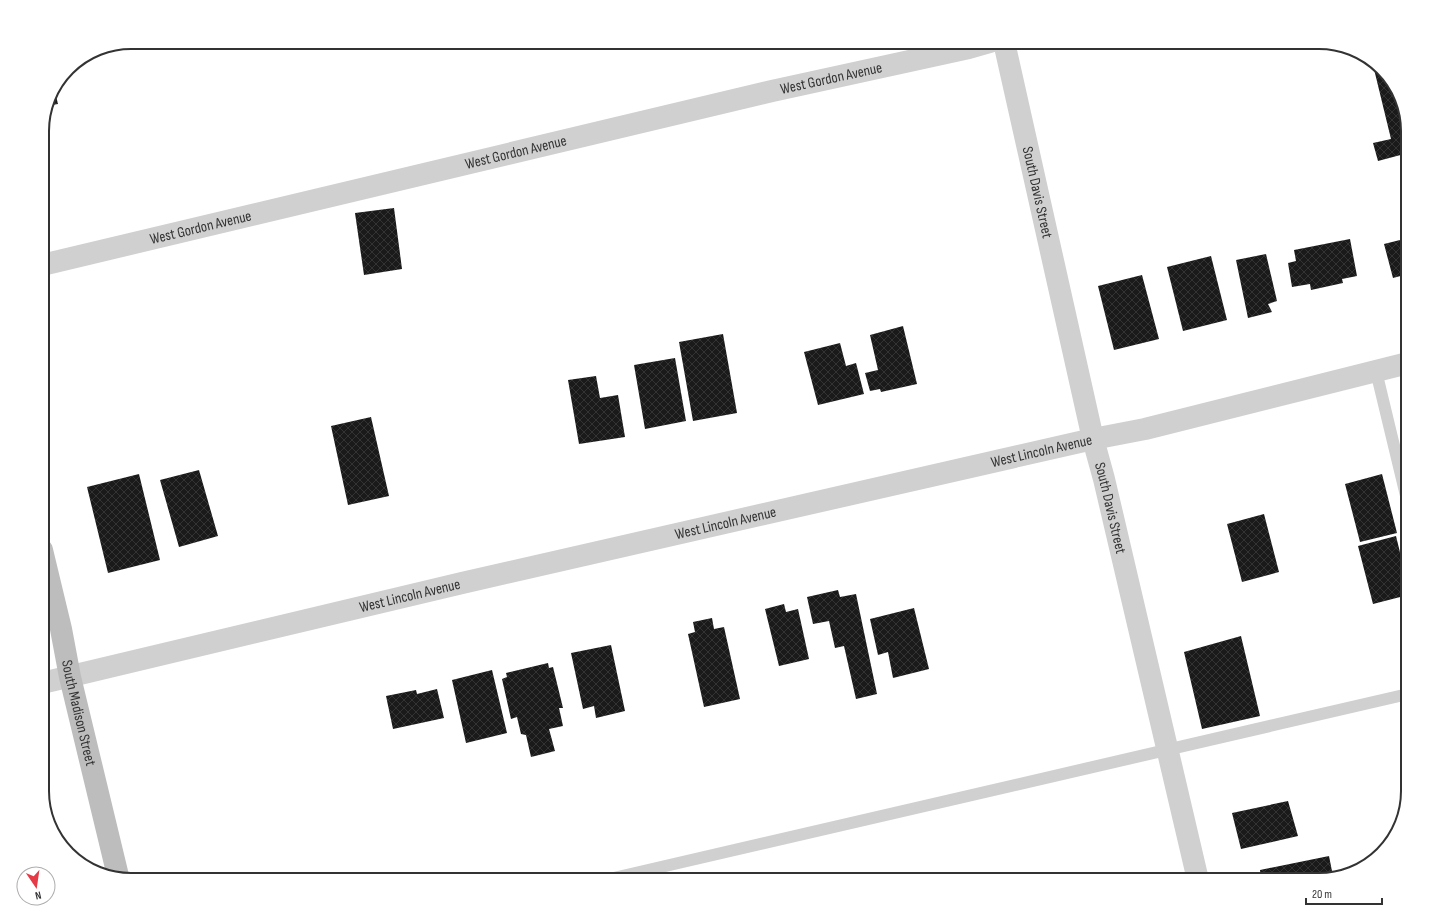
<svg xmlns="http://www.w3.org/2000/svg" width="1450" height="922" font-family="'Sofia Sans Condensed',sans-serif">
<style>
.building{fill:url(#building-cross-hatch)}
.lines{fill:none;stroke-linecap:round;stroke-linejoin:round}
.service{stroke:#d0d0d0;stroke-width:12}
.minor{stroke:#d0d0d0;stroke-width:22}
.tertiary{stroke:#d0d0d0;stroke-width:22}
.secondary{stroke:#bdbdbd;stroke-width:22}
.labels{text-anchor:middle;stroke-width:4;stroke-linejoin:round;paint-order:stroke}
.street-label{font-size:15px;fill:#333;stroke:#fff}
.rim{fill:none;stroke:#333;stroke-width:2}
</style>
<defs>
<pattern id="building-cross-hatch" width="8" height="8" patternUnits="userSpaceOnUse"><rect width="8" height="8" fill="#1a1a1a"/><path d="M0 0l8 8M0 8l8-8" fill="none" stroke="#333"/></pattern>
</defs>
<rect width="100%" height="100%" fill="#fff"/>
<path class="building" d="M 1373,65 L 1375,65 L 1396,87 L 1408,131 L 1408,153 L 1378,161 L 1373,143 L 1391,139 Z
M 54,88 L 58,104 L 47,106 L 51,92 Z
M 394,208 L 402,269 L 364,275 L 355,213 Z
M 1408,238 L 1408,274 L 1393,278 L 1384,244 Z
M 1350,239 L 1357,276 L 1342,279 L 1343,283 L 1311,290 L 1310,284 L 1292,287 L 1288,263 L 1296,261 L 1294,250 Z
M 1266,254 L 1277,301 L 1268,304 L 1272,312 L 1248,318 L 1236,260 Z
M 1211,256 L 1227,320 L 1183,331 L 1167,267 Z
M 1142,275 L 1159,339 L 1114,350 L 1098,286 Z
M 903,326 L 917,384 L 881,392 L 880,389 L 870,391 L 865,373 L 878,370 L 870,335 Z
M 723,334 L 737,413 L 693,421 L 679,342 Z
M 840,343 L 846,366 L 856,363 L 864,394 L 818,405 L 804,352 Z
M 675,358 L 686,421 L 645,429 L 634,365 Z
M 596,376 L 600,398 L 618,395 L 625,437 L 579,444 L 568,380 Z
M 371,417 L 389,496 L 348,505 L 331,426 Z
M 199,470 L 218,536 L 179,547 L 160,480 Z
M 139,474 L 160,560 L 108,573 L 87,487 Z
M 1382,474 L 1397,533 L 1360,542 L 1345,484 Z
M 1264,514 L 1279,572 L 1242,582 L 1227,524 Z
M 1396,536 L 1408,585 L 1408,595 L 1373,604 L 1358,546 Z
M 838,590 L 840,597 L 856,594 L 877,694 L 856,699 L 844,646 L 835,648 L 829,621 L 813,624 L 807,597 Z
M 784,604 L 786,612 L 798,609 L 809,659 L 779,666 L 765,609 Z
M 914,608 L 929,669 L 893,678 L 888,652 L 878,655 L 870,619 Z
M 712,618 L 714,629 L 724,627 L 740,699 L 704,707 L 688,634 L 695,632 L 693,622 Z
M 1241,636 L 1260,716 L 1202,729 L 1184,652 Z
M 611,645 L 625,711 L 596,718 L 594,706 L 583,709 L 571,653 Z
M 548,663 L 549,668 L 553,667 L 563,708 L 559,708 L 563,726 L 549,729 L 555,751 L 531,757 L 526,735 L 521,734 L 517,717 L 511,719 L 502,679 L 507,677 L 506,673 Z
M 492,670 L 507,733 L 466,743 L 452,680 Z
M 437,689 L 444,718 L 393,729 L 386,696 L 416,690 L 417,694 Z
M 1288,801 L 1298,836 L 1241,849 L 1232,813 Z
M 1329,856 L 1333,876 L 1319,880 L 1261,880 L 1260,870 Z"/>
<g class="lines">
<path class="service" d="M 1376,371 L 1408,504
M 605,880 L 1408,694"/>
<g class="minor">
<path id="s1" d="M 1004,42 L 1093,439 L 1104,479 L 1198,880"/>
<path id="s2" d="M 42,683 L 462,583 L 1093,439 L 1145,429 L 1408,363"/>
</g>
<path class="tertiary" id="s3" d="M 42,265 L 772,91 L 969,48 L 990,42"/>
<path class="secondary" id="s4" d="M 42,550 L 61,629 L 70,677 L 118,876"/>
</g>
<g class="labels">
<g class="street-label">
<text dy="5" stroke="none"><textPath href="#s3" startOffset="811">West Gordon Avenue</textPath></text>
<text dy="5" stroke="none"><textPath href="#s3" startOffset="487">West Gordon Avenue</textPath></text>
<text dy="5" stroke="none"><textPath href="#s1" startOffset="154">South Davis Street</textPath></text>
<text dy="5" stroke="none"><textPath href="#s3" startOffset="163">West Gordon Avenue</textPath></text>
<text dy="5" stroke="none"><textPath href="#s2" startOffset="1026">West Lincoln Avenue</textPath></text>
<text dy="5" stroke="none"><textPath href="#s1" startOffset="478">South Davis Street</textPath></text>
<text dy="5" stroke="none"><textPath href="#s2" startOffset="702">West Lincoln Avenue</textPath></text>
<text dy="5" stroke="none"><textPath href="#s2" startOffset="378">West Lincoln Avenue</textPath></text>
<text dy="5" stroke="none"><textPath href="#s4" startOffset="167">South Madison Street</textPath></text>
</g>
</g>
<path d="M0 0H1450V922H0ZM131 49H1319A82 82 0 0 1 1401 131V791A82 82 0 0 1 1319 873H131A82 82 0 0 1 49 791V131A82 82 0 0 1 131 49Z" fill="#fff" fill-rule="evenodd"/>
<path class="rim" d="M131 49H1319A82 82 0 0 1 1401 131V791A82 82 0 0 1 1319 873H131A82 82 0 0 1 49 791V131A82 82 0 0 1 131 49Z"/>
<g transform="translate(36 886) rotate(167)"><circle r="19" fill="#ffffff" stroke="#adadad"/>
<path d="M0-3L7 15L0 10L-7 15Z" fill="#e63946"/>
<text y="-6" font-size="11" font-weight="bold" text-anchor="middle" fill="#333333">N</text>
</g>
<path d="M1306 898v6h76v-6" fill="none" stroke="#333333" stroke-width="2"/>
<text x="1312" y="898" font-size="12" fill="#333333" stroke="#ffffff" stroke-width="3" paint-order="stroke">20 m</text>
</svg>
